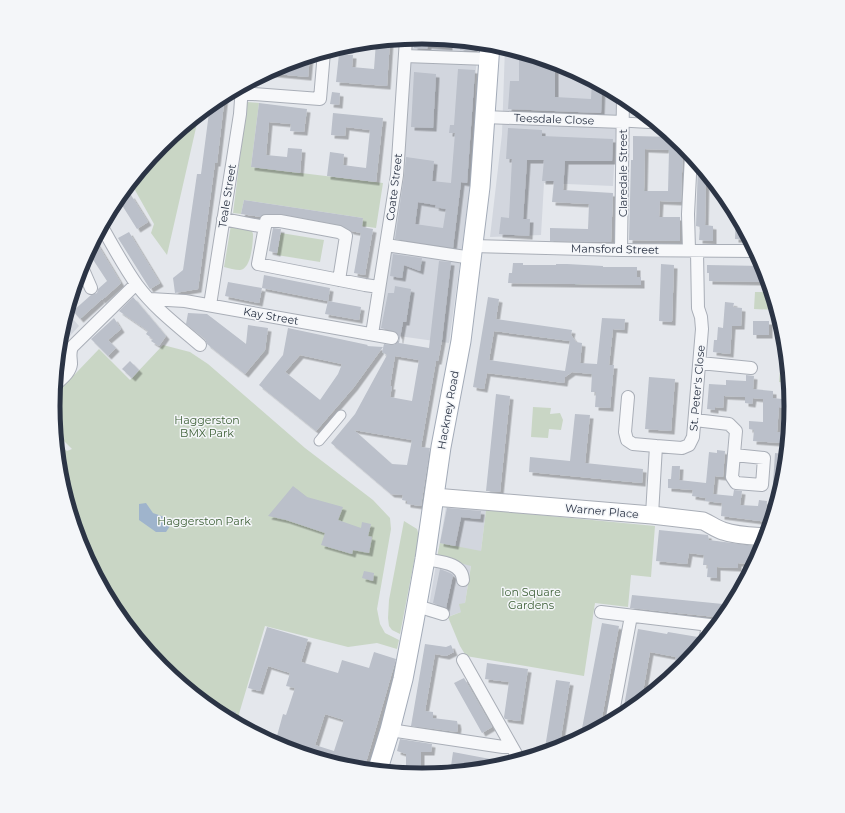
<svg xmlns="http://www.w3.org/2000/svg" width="845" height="813" font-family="Montserrat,sans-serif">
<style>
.built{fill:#d2d6de}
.green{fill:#c9d6c5}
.water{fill:#9fb4cc}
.building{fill:#bbc0ca;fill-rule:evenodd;filter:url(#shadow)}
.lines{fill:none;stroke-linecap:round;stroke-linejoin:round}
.pedestrian-casing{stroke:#a9aeb7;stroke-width:11}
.minor-casing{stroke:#a9aeb7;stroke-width:14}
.secondary-casing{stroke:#a9aeb7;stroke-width:19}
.primary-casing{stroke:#a3abb8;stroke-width:21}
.pedestrian{stroke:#f7f8fa;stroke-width:9}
.minor{stroke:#f7f8fa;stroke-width:12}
.secondary{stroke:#fff;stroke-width:17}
.primary{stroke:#fff;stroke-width:19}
.labels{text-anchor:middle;stroke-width:3;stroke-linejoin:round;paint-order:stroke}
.street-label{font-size:11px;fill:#2b3445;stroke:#f4f6f9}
.park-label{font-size:11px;fill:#3f6138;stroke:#f4f6f9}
.rim{fill:none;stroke:#2b3445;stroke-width:5}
</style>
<defs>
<filter id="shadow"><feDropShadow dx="3.5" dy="3.5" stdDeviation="0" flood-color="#0004"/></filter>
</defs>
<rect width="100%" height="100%" fill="#e4e7ec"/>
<path class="built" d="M 423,37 L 478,42 L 475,82 L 475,152 L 449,343 L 377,333 L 410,38 Z
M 505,47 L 564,65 L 618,94 L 613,186 L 544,183 L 541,235 L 490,237 L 502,134 Z
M 67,312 L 79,326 L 59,348 L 60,334 Z
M 446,507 L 486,510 L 481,551 L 471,565 L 465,603 L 461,612 L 442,619 L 427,617 Z"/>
<path class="green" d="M 247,102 L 259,103 L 251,167 L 383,183 L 376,228 L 362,226 L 363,218 L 244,200 L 241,214 L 233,213 Z
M 198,115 L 198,119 L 167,255 L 151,233 L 154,224 L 131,183 L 161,145 Z
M 231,225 L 252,231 L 253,234 C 253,244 251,269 240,270 C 235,270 229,268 224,267 Z
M 281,233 L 324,240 L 320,262 L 277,255 Z
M 755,292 L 772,292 L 778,310 L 754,309 Z
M 163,345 L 190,352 L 208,364 L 305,448 L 373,500 L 390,518 L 391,529 L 377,609 L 380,624 L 385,633 L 399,640 L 397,649 L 377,643 L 348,647 L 265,626 L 236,724 L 217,714 L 161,668 L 115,612 L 81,548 L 60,478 L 57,444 L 67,451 L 72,449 L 56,433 L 53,406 L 54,396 L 99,349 L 130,380 Z
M 782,348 L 786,349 L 790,383 L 779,382 Z
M 533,407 L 551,408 L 550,414 L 560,413 L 563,420 L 561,430 L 549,429 L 548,438 L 531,437 Z
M 486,510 L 655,526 L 651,577 L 631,575 L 628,607 L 595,603 L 584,676 L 466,656 L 460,646 L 448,617 L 461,612 L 459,604 L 465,603 L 471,566 L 437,557 L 440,543 L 481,551 Z
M 404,521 L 417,529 L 419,536 L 400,634 L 392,630 L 389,626 L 388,618 L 389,600 Z
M 756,545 L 764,546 L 755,565 Z"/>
<path class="water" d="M 146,503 L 153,513 L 170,519 L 170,526 L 166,532 L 156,532 L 139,520 L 139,504 Z"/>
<path class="building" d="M 423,37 L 449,40 L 449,47 L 428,45 L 427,49 L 414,48 L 415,38 Z
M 390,40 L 387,86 L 336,82 L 339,54 L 353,55 L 352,67 L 374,69 L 376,42 Z
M 461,41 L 475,42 L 474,51 L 460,50 Z
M 519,52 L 555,62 L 555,97 L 591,99 L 592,80 L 602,85 L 601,113 L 508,109 L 510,81 L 519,81 Z
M 310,56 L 308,77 L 266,73 L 281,65 L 290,62 L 297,63 L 297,60 Z
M 458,69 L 475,70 L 467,183 L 461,182 L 453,248 L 395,239 L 404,176 L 406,157 L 434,161 L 432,181 L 451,183 L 455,133 L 449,133 L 450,125 L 454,125 ZM 418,202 L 436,205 L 435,207 L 446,209 L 443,228 L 415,224 Z
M 414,72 L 436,74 L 433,128 L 411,127 Z
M 332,92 L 340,93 L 339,105 L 330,104 Z
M 225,95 L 217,163 L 215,163 L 198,289 L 175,293 L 173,278 L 183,270 L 197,174 L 201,174 L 210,105 Z
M 259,103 L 307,109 L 304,132 L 290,131 L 291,124 L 269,122 L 266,155 L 287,157 L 288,148 L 302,149 L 300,173 L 251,167 Z
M 333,113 L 383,118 L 376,182 L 327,176 L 330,152 L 344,154 L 343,165 L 366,168 L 370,130 L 346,127 L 345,136 L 331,135 Z
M 508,128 L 542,130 L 542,136 L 613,139 L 612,161 L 565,161 L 563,190 L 613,193 L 611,242 L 550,241 L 550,228 L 588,229 L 589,204 L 552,202 L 554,181 L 542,181 L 544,160 L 527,160 L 523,219 L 530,219 L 529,236 L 499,234 L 501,217 L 509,218 L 512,159 L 506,159 Z
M 633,136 L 673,137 L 683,144 L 681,202 L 660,201 L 659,217 L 680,217 L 680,241 L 629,240 L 631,160 L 633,160 ZM 645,149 L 669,150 L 668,191 L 644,191 Z
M 698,163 L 706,173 L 705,225 L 713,226 L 713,241 L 699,240 L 700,227 L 696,226 Z
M 131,195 L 148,222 L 137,229 L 120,202 Z
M 244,200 L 363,218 L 362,227 L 373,229 L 365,275 L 354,273 L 361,233 L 351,231 L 340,225 L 281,214 L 266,214 L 260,217 L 241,214 Z
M 736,213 L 751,240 L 735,239 Z
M 273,228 L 281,229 L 277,253 L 269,251 Z
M 129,232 L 160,283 L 150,289 L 118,238 Z
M 95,240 L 121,283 L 102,300 L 100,298 L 101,300 L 80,319 L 73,311 L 91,295 L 97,293 L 98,289 L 107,281 L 88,252 Z
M 393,254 L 422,258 L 420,271 L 404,265 L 402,278 L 390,276 Z
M 439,261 L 451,262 L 442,340 L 438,361 L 436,361 L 421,447 L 430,448 L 421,506 L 407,504 L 407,501 L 402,500 L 403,495 L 391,494 L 331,443 L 355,414 L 387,355 L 382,352 L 384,344 L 394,345 L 399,340 L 399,336 L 396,332 L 381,328 L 388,293 L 394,293 L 395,286 L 411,289 L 406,322 L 403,322 L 399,343 L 429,348 ZM 395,356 L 419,360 L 412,401 L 390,397 L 392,386 L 390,386 ZM 354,430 L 412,440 L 407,465 L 392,464 Z
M 513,263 L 523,263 L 523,265 L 556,265 L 556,264 L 567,264 L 603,266 L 603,267 L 637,267 L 637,277 L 641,277 L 641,285 L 508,283 L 509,273 L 512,273 Z
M 661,264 L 674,265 L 672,322 L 659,321 Z
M 707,265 L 764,266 L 767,274 L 765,274 L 764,282 L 709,281 L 709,273 L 707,273 Z
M 264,275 L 330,288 L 328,301 L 262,288 Z
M 228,282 L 262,288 L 259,303 L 225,296 Z
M 133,297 L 166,336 L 159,346 L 151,341 L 153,339 L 146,334 L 148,331 L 119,311 Z
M 488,297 L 499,299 L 496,319 L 572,330 L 571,335 L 576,342 L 582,343 L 580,363 L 597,364 L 602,318 L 625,319 L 624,330 L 613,329 L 609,365 L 614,365 L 610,408 L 595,407 L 596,392 L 591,392 L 592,374 L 572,372 L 565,377 L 564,383 L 487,373 L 484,389 L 473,387 ZM 494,331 L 570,341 L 565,371 L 489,360 Z
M 328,301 L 361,307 L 359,320 L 325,314 Z
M 725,302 L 734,303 L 733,307 L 742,308 L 741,326 L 732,326 L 730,354 L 713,352 L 714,340 L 717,340 L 718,327 L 723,328 Z
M 188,313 L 207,314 L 246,344 L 248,325 L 268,328 L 265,350 L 245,374 L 207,344 L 205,339 L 186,324 Z
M 114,318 L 121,329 L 108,340 L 116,348 L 108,356 L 91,339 Z
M 753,321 L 769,321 L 769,335 L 753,335 Z
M 288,328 L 368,345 L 367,346 L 383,347 L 354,387 L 316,431 L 259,385 L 283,355 ZM 300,355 L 342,364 L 338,374 L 320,400 L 285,372 Z
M 130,361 L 139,370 L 132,378 L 122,369 Z
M 746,375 L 754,376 L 753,389 L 773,391 L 773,398 L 791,400 L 790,408 L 779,407 L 777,432 L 781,432 L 780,443 L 753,441 L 754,430 L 749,429 L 749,421 L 763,422 L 763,399 L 753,398 L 752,404 L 745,403 L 745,397 L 724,396 L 723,408 L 715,407 L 715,410 L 707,409 L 709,384 L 726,385 L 726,380 L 746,381 Z
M 649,377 L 675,379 L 671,431 L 645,429 Z
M 496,394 L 510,396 L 500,492 L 486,491 Z
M 575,414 L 590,415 L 585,463 L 643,469 L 642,483 L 529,472 L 530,457 L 570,461 Z
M 717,450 L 725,451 L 723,477 L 715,476 L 713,494 L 733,496 L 734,490 L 742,491 L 740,505 L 758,506 L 759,500 L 767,501 L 766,514 L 769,514 L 768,522 L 721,516 L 722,503 L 705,501 L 706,498 L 692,496 L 693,490 L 668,488 L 668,479 L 671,479 L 672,466 L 680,466 L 679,480 L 706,483 L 709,452 L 717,453 Z
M 775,453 L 784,454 L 784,456 L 787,457 L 783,484 L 773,483 Z
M 293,486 L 307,497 L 343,507 L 338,520 L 361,528 L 362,522 L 371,524 L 368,536 L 372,537 L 369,553 L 353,550 L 352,554 L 321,545 L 325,533 L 286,520 L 268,516 Z
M 447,508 L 481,511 L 480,519 L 461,517 L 455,546 L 440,543 Z
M 659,530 L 708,535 L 709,540 L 755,546 L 754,557 L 748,556 L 747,564 L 738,563 L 738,568 L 717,567 L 717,578 L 707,577 L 708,565 L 703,565 L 704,555 L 689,553 L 687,564 L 656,561 Z
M 440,569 L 450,573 L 453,575 L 446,608 L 433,603 Z
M 364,571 L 374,573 L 373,581 L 362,578 Z
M 632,595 L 733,605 L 725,618 L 630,608 Z
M 602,623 L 619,626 L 600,728 L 580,739 Z
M 267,627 L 308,639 L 301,662 L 338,673 L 342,660 L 369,668 L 374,652 L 396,659 L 365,766 L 362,767 L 344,761 L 344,764 L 275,743 L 283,714 L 286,715 L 295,688 L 286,686 L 290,673 L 268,666 L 260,691 L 248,688 ZM 325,714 L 344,720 L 334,751 L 315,745 Z
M 638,629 L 667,634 L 668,632 L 698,637 L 695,654 L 684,668 L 672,678 L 676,657 L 650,652 L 641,703 L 622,717 Z
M 425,644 L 446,647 L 451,645 L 454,652 L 446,656 L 435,654 L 425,711 L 433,712 L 433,718 L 457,721 L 458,726 L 457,732 L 411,726 Z
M 487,663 L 528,669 L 520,721 L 505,719 L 504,717 L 509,682 L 485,679 Z
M 464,678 L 492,727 L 482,733 L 454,683 Z
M 556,680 L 570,682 L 559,749 L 544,754 Z
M 203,702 L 236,712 L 233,722 L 217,714 Z
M 400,739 L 432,744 L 431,752 L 421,752 L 421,776 L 406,774 L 406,754 L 397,751 Z
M 453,752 L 512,763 L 513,763 L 494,769 L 479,770 L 465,768 L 464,772 L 450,773 Z"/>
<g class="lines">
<g class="pedestrian-casing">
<path id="pedestrian" d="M 623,122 L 658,124
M 319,441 L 341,415"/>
</g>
<g class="minor-casing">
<path id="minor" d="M 342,47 L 351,47
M 405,56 L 489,59
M 241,93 L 320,99 L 324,52
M 484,117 L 623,122
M 223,219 L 265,227
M 102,227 C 113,246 124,267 137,285 C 155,309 178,326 200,345
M 386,245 L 472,258
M 473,246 L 621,250 L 756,251
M 621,250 L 623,97
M 689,250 L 688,214 L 691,155
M 81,265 L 91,288
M 339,280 L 346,236 L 339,232 L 280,221 L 266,221 L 258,264 L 365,285 L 379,287
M 150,299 L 185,301 L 392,338
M 210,305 L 240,114 L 242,86
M 372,334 L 397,175 L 406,39
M 700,363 L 751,368
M 55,385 C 61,379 70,373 71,364 C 71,358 69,353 72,347 L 136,284
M 628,397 L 625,432 L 627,440 L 633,444 L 656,446
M 695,420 L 729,424 L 736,431 L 732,477 L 736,483 L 762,485 L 764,458 L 734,455
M 652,515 L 656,446 L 682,448 L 689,445 L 693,437 L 702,329 L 701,317 L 698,308 L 697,251
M 425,559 C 439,562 462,562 463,580
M 417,606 L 443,614
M 601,612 L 718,626
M 705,642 L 708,625
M 463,660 L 520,761
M 611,723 L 631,616
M 390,730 L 503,747 L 512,747"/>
</g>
<g class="secondary-casing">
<path id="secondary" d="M 434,497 L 652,515 L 703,521 C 710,524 716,529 723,531 C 737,536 752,536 767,537"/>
</g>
<g class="primary-casing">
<path id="primary" d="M 377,772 L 390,730 L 403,679 L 414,621 L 425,559 L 441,447 L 461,341 L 480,187 L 490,44"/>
</g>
<use href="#pedestrian" class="pedestrian"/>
<use href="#minor" class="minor"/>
<use href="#secondary" class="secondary"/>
<use href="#primary" class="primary"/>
</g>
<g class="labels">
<g class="street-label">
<text transform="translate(554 119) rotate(2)" y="4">Teesdale Close</text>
<text transform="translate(623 173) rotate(-90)" y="4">Claredale Street</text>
<text transform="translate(394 187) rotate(-83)" y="4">Coate Street</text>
<text transform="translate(227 196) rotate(-81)" y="4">Teale Street</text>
<text transform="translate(615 249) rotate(1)" y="4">Mansford Street</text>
<text transform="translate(271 316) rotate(10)" y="4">Kay Street</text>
<text transform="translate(697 388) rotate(-85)" y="4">St. Peter's Close</text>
<text transform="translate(448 410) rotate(-80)" y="4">Hackney Road</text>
<text transform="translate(602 511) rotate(5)" y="4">Warner Place</text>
</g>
<g class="park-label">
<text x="207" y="424">Haggerston<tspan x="207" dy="13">BMX Park</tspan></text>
<text x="204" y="525">Haggerston Park</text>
<text x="531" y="596">Ion Square<tspan x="531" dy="13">Gardens</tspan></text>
</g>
</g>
<path d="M0 0H845V813H0ZM60 406a362 362 0 1 1 724 0a362 362 0 1 1-724 0Z" fill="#f4f6f9" fill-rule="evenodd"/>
<path class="rim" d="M60 406a362 362 0 1 1 724 0a362 362 0 1 1-724 0Z"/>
</svg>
